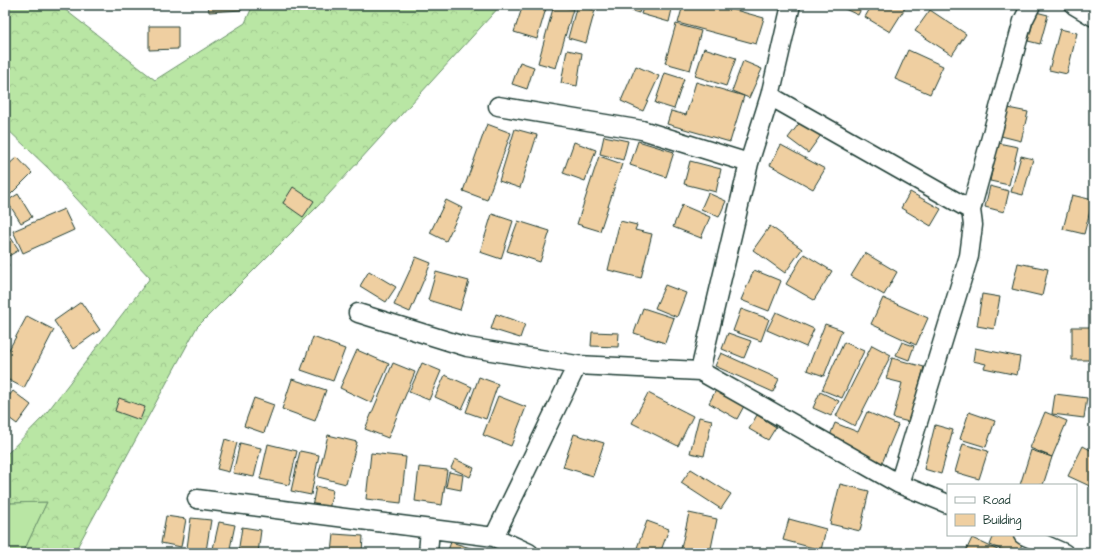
<svg xmlns="http://www.w3.org/2000/svg" width="1099" height="558" font-family="'Architects Daughter',sans-serif">
<style>
.grass{fill:#b9e6a4;stroke:#6c926c}
.forest{fill:url(#forest-crowns);stroke:#6c926c}
.building{fill:#efcfa1;stroke:#1f3d34}
.lines{fill:none;stroke-linecap:round;stroke-linejoin:round}
.minor-casing{stroke:#1f3d34;stroke-width:21}
.minor{stroke:#fff;stroke-width:18}
</style>
<defs>
<pattern id="forest-crowns" width="20" height="18" patternUnits="userSpaceOnUse"><rect width="20" height="18" fill="#b9e6a4"/><path d="M2 6a3 3 0 1 1 6 0M12 15a3 3 0 1 1 6 0" fill="none" stroke="#9fc68e"/></pattern>
</defs>
<rect width="100%" height="100%" fill="#fff"/>
<filter id="ink" filterUnits="userSpaceOnUse"><feTurbulence type="fractalNoise" baseFrequency=".025" numOctaves="2"/><feDisplacementMap in="SourceGraphic" scale="8" xChannelSelector="R" yChannelSelector="G"/><feConvolveMatrix kernelMatrix="1 2 1 2 8 2 1 2 1" color-interpolation-filters="sRGB"/></filter>
<g filter="url(#ink)">
<path class="grass" d="M 47,502 L 23,553 L 5,553 L 5,503 Z"/>
<path class="forest" d="M 5,5 L 59,5 L 155,80 L 245,23 L 253,5 L 501,5 L 319,205 L 197,327 L 74,553 L 23,553 L 47,502 L 5,503 L 5,456 L 44,416 L 150,278 L 49,169 L 5,127 Z"/>
<path class="building" d="M 208,5 L 242,5 L 242,10 L 209,12 Z
M 523,5 L 547,5 L 537,39 L 514,32 Z
M 554,5 L 573,9 L 556,68 L 538,63 Z
M 577,5 L 595,10 L 586,43 L 568,38 Z
M 626,5 L 641,5 L 639,13 L 625,9 Z
M 644,5 L 673,5 L 669,22 L 641,14 Z
M 683,5 L 717,5 L 764,18 L 756,44 L 678,23 Z
M 836,5 L 863,5 L 858,15 Z
M 872,5 L 907,5 L 890,32 L 865,17 Z
M 930,10 L 966,34 L 952,55 L 915,31 Z
M 1036,12 L 1048,15 L 1040,44 L 1028,41 Z
M 676,24 L 701,31 L 690,70 L 665,63 Z
M 149,26 L 178,26 L 178,49 L 149,50 Z
M 1060,29 L 1077,33 L 1067,74 L 1049,70 Z
M 704,48 L 736,58 L 726,86 L 695,76 Z
M 567,50 L 582,53 L 577,86 L 561,83 Z
M 908,50 L 943,66 L 930,94 L 895,79 Z
M 743,61 L 762,69 L 749,98 L 732,91 Z
M 520,62 L 534,67 L 527,89 L 512,84 Z
M 636,66 L 659,76 L 643,111 L 621,101 Z
M 665,73 L 684,79 L 674,109 L 655,103 Z
M 696,82 L 744,96 L 730,142 L 667,124 L 671,111 L 686,115 Z
M 1008,108 L 1028,112 L 1021,141 L 1001,136 Z
M 801,121 L 821,135 L 808,153 L 788,138 Z
M 487,124 L 511,133 L 487,200 L 463,191 Z
M 515,129 L 537,135 L 520,188 L 499,181 Z
M 604,136 L 628,141 L 623,160 L 600,154 Z
M 638,141 L 674,152 L 666,177 L 630,165 Z
M 574,142 L 596,150 L 585,181 L 563,173 Z
M 998,143 L 1018,147 L 1009,185 L 990,181 Z
M 781,145 L 825,169 L 813,189 L 770,165 Z
M 599,156 L 622,164 L 600,231 L 577,224 Z
M 1021,156 L 1033,159 L 1023,195 L 1011,192 Z
M 17,157 L 32,173 L 5,200 L 5,168 Z
M 690,161 L 721,169 L 716,192 L 684,184 Z
M 990,186 L 1009,191 L 1004,212 L 985,207 Z
M 293,187 L 314,201 L 303,217 L 283,203 Z
M 910,192 L 941,209 L 931,226 L 901,208 Z
M 708,193 L 726,201 L 719,217 L 701,209 Z
M 18,194 L 32,217 L 21,223 L 7,201 Z
M 1072,195 L 1093,200 L 1084,234 L 1063,229 Z
M 446,200 L 462,208 L 446,241 L 430,233 Z
M 682,205 L 710,217 L 701,238 L 673,227 Z
M 64,209 L 74,230 L 23,253 L 13,231 Z
M 492,214 L 513,221 L 501,259 L 480,252 Z
M 518,221 L 550,231 L 540,262 L 507,251 Z
M 620,221 L 637,225 L 635,230 L 652,234 L 641,278 L 608,270 Z
M 770,226 L 802,249 L 785,273 L 753,250 Z
M 5,229 L 19,250 L 7,257 L 5,254 Z
M 865,253 L 897,272 L 884,295 L 851,276 Z
M 804,254 L 832,271 L 814,300 L 786,284 Z
M 416,257 L 431,263 L 410,312 L 394,305 Z
M 5,261 L 9,265 L 5,269 Z
M 1018,263 L 1048,269 L 1042,296 L 1012,289 Z
M 754,270 L 781,281 L 769,311 L 741,300 Z
M 369,271 L 396,287 L 386,302 L 360,286 Z
M 436,272 L 469,281 L 460,310 L 428,300 Z
M 665,285 L 686,293 L 677,317 L 655,308 Z
M 982,294 L 1000,297 L 994,329 L 977,326 Z
M 883,298 L 928,318 L 916,345 L 871,324 Z
M 81,302 L 100,330 L 73,349 L 54,321 Z
M 643,308 L 674,318 L 665,343 L 634,333 Z
M 741,309 L 769,319 L 761,341 L 733,331 Z
M 776,312 L 814,329 L 806,347 L 767,330 Z
M 496,314 L 525,324 L 520,338 L 491,329 Z
M 27,316 L 54,330 L 24,388 L 5,378 L 5,357 Z
M 825,324 L 842,330 L 824,376 L 807,370 Z
M 1072,327 L 1094,327 L 1094,360 L 1072,360 Z
M 592,332 L 619,333 L 618,347 L 591,346 Z
M 728,333 L 751,341 L 744,358 L 722,349 Z
M 313,337 L 345,349 L 333,381 L 301,370 Z
M 844,342 L 864,351 L 842,398 L 822,390 Z
M 902,342 L 914,346 L 909,360 L 896,355 Z
M 872,345 L 891,355 L 855,426 L 836,416 Z
M 975,348 L 1020,357 L 1017,375 L 984,368 L 986,364 L 973,361 Z
M 357,350 L 389,364 L 372,403 L 340,388 Z
M 721,353 L 779,379 L 773,392 L 715,366 Z
M 892,358 L 924,367 L 909,422 L 893,418 L 902,383 L 886,379 Z
M 393,363 L 415,372 L 388,438 L 365,429 Z
M 422,363 L 441,371 L 429,400 L 409,392 Z
M 445,375 L 472,387 L 462,409 L 435,397 Z
M 479,377 L 498,384 L 486,419 L 466,412 Z
M 292,379 L 326,390 L 315,421 L 282,409 Z
M 716,390 L 744,406 L 737,419 L 709,403 Z
M 13,391 L 31,405 L 17,424 L 5,415 L 5,401 Z
M 820,392 L 839,401 L 831,416 L 813,408 Z
M 648,393 L 693,416 L 678,446 L 632,423 Z
M 1055,394 L 1087,398 L 1084,418 L 1052,414 Z
M 498,396 L 526,407 L 511,446 L 483,435 Z
M 119,398 L 145,407 L 140,420 L 115,411 Z
M 254,398 L 274,405 L 264,433 L 244,426 Z
M 867,412 L 898,425 L 882,463 L 840,446 L 829,438 L 835,423 L 858,432 Z
M 969,412 L 995,421 L 986,447 L 960,439 Z
M 1045,412 L 1067,421 L 1052,457 L 1030,448 Z
M 757,415 L 776,427 L 768,440 L 749,429 Z
M 699,417 L 712,420 L 704,456 L 690,453 Z
M 935,425 L 953,430 L 941,474 L 924,469 Z
M 574,434 L 604,443 L 593,476 L 563,467 Z
M 328,435 L 357,442 L 346,484 L 318,477 Z
M 225,439 L 237,443 L 229,472 L 217,469 Z
M 240,443 L 261,448 L 254,477 L 233,473 Z
M 268,444 L 297,451 L 289,485 L 260,479 Z
M 963,444 L 988,451 L 979,479 L 955,472 Z
M 1083,446 L 1094,452 L 1094,488 L 1068,476 Z
M 1031,450 L 1052,457 L 1043,485 L 1020,485 Z
M 300,451 L 319,455 L 311,495 L 291,491 Z
M 371,453 L 406,457 L 401,503 L 366,499 Z
M 455,459 L 474,468 L 470,477 L 451,468 Z
M 419,467 L 447,470 L 442,505 L 415,501 Z
M 691,469 L 731,494 L 721,509 L 681,483 Z
M 449,472 L 463,475 L 461,490 L 446,487 Z
M 840,484 L 869,491 L 860,531 L 830,524 Z
M 316,486 L 333,490 L 329,510 L 312,507 Z
M 689,513 L 717,519 L 710,553 L 680,553 Z
M 166,516 L 186,519 L 181,547 L 161,543 Z
M 191,518 L 211,520 L 206,551 L 187,548 Z
M 789,519 L 826,529 L 821,550 L 783,540 Z
M 647,521 L 669,529 L 660,553 L 635,553 Z
M 219,522 L 235,525 L 229,553 L 212,553 Z
M 242,527 L 261,530 L 258,553 L 238,553 Z
M 334,534 L 363,536 L 362,553 L 332,553 Z
M 994,535 L 1011,535 L 1024,540 L 1018,553 L 1010,553 L 990,545 Z
M 972,538 L 1004,553 L 965,553 Z
M 451,542 L 477,550 L 476,553 L 447,553 Z
M 379,551 L 400,553 L 379,553 Z"/>
<g class="lines">
<g class="minor-casing">
<path id="minor" d="M 1074,5 L 1094,17
M 770,96 L 971,210 L 973,225 L 969,256 L 899,484
M 498,106 L 642,130 L 749,163
M 971,210 L 1023,21 L 1031,5
M 358,313 L 467,347 L 577,365 L 700,371 L 899,484 L 948,504
M 700,371 L 749,163 L 770,96 L 791,5
M 197,499 L 494,537 L 529,553
M 1023,535 L 1064,553
M 494,537 L 577,365
M 428,553 L 430,529"/>
</g>
<use href="#minor" class="minor"/>
</g>
</g>
<rect width="1099" height="558" fill="none" stroke="#fff" stroke-width="20"/>
<rect x="10" y="10" width="1079" height="538" fill="none" stroke="#1f3d34" stroke-width="1.5" filter="url(#ink)"/>
<rect x="947" y="484" width="130" height="52" fill="#ffffff" stroke="#a5b1ae"/>
<rect x="955" y="497" width="20" height="6" fill="#ffffff" stroke="#a5b1ae"/>
<text x="983" y="504" font-size="12" fill="#1f3d34">Road</text>
<rect x="955" y="514" width="20" height="12" fill="#efcfa1" stroke="#a5b1ae"/>
<text x="983" y="524" font-size="12" fill="#1f3d34">Building</text>
</svg>
